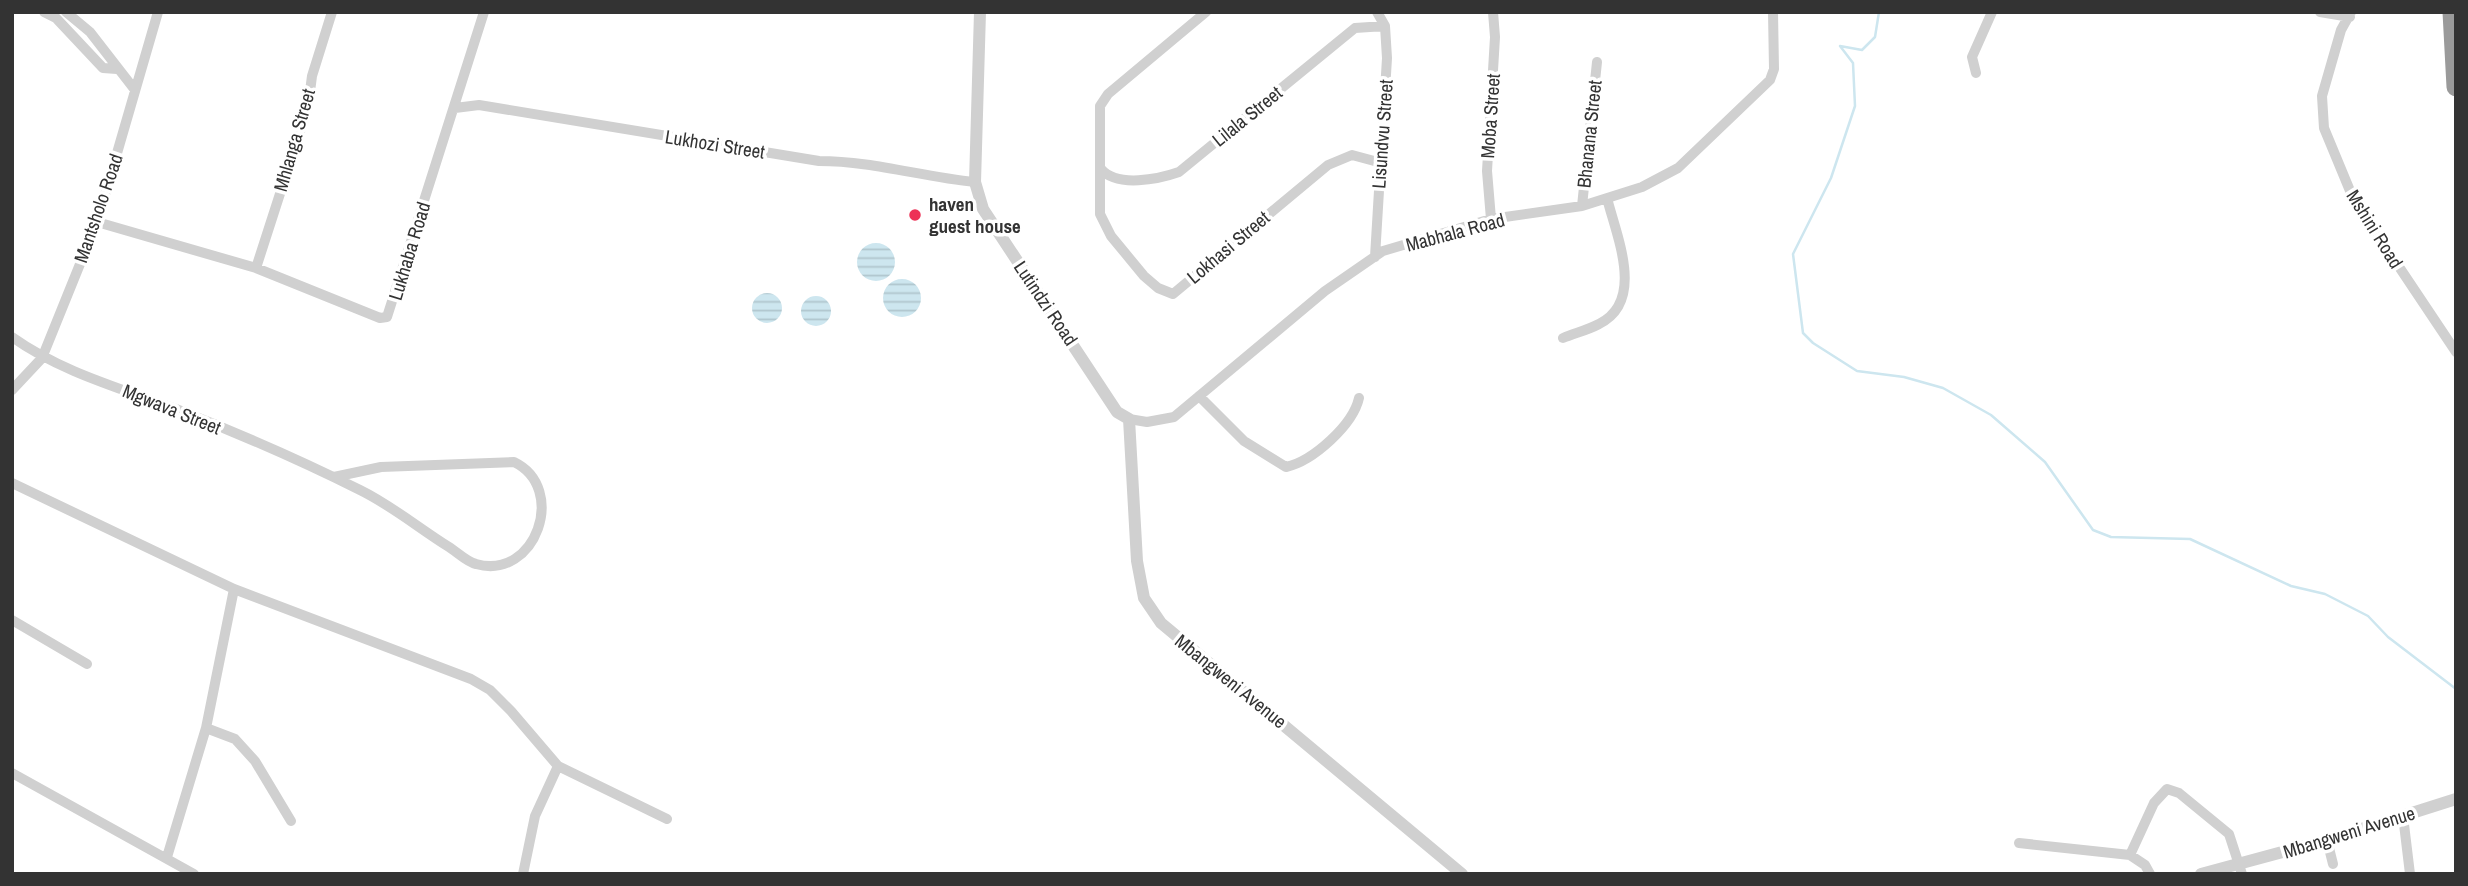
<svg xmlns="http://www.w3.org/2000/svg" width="2468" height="886" font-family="'Archivo Narrow',sans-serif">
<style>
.water{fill:url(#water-rules)}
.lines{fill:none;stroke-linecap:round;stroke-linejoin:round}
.stream{stroke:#cde6ef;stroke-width:2.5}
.minor{stroke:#d0d0d0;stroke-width:10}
.tertiary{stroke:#d0d0d0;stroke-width:12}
.motorway{stroke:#9a9a9a;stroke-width:19}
.poi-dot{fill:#ed3156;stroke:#fff;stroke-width:2.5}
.labels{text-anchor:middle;stroke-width:7;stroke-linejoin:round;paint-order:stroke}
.street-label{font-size:19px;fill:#333;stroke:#fff}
.poi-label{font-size:19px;font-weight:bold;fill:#333;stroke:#fff;text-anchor:start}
</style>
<defs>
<pattern id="water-rules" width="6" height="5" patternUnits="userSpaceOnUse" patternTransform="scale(1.75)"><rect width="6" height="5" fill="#cde6ef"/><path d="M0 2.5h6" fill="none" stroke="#b0c6cd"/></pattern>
</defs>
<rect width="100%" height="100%" fill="#fff"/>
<path class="water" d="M857 262a19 19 0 1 1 38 0a19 19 0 1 1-38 0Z
M883 298a19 19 0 1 1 38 0a19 19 0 1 1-38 0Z
M752 308a15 15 0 1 1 30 0a15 15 0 1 1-30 0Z
M801 311a15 15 0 1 1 30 0a15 15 0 1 1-30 0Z"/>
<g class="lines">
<path class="stream" d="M 1879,12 L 1875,37 L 1862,50 L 1840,46 L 1853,63 L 1855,106 L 1831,178 L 1793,254 L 1803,333 L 1813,343 L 1857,371 L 1904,377 L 1943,388 L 1991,415 L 2045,462 L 2093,530 L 2111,537 L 2190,539 L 2291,586 L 2325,594 L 2368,616 L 2388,637 L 2456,689"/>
<path class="minor" d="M 44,12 L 56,18 L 103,68 L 117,69
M 66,12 L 90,32 L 135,90
M 1206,12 L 1108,94 L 1100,106 L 1100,214 L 1111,236 L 1144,276 L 1158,288 L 1173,294 L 1328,165 L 1352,155 L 1378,162
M 2320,12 L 2350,17
M 2351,12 L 2341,30 L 2322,96 L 2324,128 L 2353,198 L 2456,352
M 1976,73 L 1972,57 L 1992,12
M 455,108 L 479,105 L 819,161 C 873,161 922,177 975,182
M 1101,169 C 1117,188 1159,179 1179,172 L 1355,28 L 1385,26
M 1582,206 L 1597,62
M 1491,219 L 1487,171 L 1495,37 L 1493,12
M 97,222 L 256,268 L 380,318 L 387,317 L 484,12
M 1375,257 L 1387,58 L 1385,26 L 1377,12
M 256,268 L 308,107 L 312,76 L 332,12
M 12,337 C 61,372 120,388 176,409 C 238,433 300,460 360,490 C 391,505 420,529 449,547 C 457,552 467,562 476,564 C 536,581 568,488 514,462 L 381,467 L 334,477
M 1563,338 C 1575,333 1588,330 1599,324 C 1646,301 1616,235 1607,198
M 12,390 L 42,358 L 97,222 L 158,12
M 1199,396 L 1244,441 L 1286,467 C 1313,461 1353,425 1359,398
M 1129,419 L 1147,422 L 1174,417 L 1325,291 L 1383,251 L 1491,219 L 1582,206 L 1642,187 L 1678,168 L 1770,80 L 1774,69 L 1773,12
M 12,483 L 234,589 L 471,679 L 490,690 L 511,711 L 558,766 L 667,819
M 12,620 L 87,664
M 206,728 L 235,739 L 255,761 L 291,821
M 12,773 L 194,874
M 2403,816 L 2410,874
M 2327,840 L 2333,864
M 2019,843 L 2130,855 L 2145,865 L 2150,874
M 2130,855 L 2154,803 L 2167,789 L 2179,793 L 2229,834 L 2242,874
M 167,857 L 206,728 L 234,589
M 523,874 L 535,816 L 558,766"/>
<path class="tertiary" d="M 980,12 L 975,182 L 983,209 L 1117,412 L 1129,419 L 1137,561 L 1144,598 L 1161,623 L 1462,874
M 2201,874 L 2327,840 L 2456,799"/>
<path class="motorway" d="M 2452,12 L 2456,87"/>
</g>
<circle class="poi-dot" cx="915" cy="215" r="7"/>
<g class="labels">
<g class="street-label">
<text transform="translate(1247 116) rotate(-39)" y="7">Lilala Street</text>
<text transform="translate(1490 116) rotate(-86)" y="7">Moba Street</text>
<text transform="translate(1382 134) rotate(-86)" y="7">Lisundvu Street</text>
<text transform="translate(1589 134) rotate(-84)" y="7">Bhanana Street</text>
<text transform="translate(294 140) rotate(-74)" y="7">Mhlanga Street</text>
<text transform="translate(715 144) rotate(9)" y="7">Lukhozi Street</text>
<text transform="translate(98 208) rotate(-71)" y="7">Mantsholo Road</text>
<text transform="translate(2375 229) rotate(58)" y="7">Mshini Road</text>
<text transform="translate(1455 232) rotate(-15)" y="7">Mabhala Road</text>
<text transform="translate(1228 247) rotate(-40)" y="7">Lokhasi Street</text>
<text transform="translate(409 251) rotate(-73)" y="7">Lukhaba Road</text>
<text transform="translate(1046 303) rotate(56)" y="7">Lutindzi Road</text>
<text transform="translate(172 409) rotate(22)" y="7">Mgwava Street</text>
<text transform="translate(1231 681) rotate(39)" y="7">Mbangweni Avenue</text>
<text transform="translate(2349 832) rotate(-17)" y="7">Mbangweni Avenue</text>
</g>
<g class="poi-label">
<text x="929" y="211">haven<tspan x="929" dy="22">guest house</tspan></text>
</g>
</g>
<rect width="2468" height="886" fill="none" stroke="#333333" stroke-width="28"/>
</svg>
